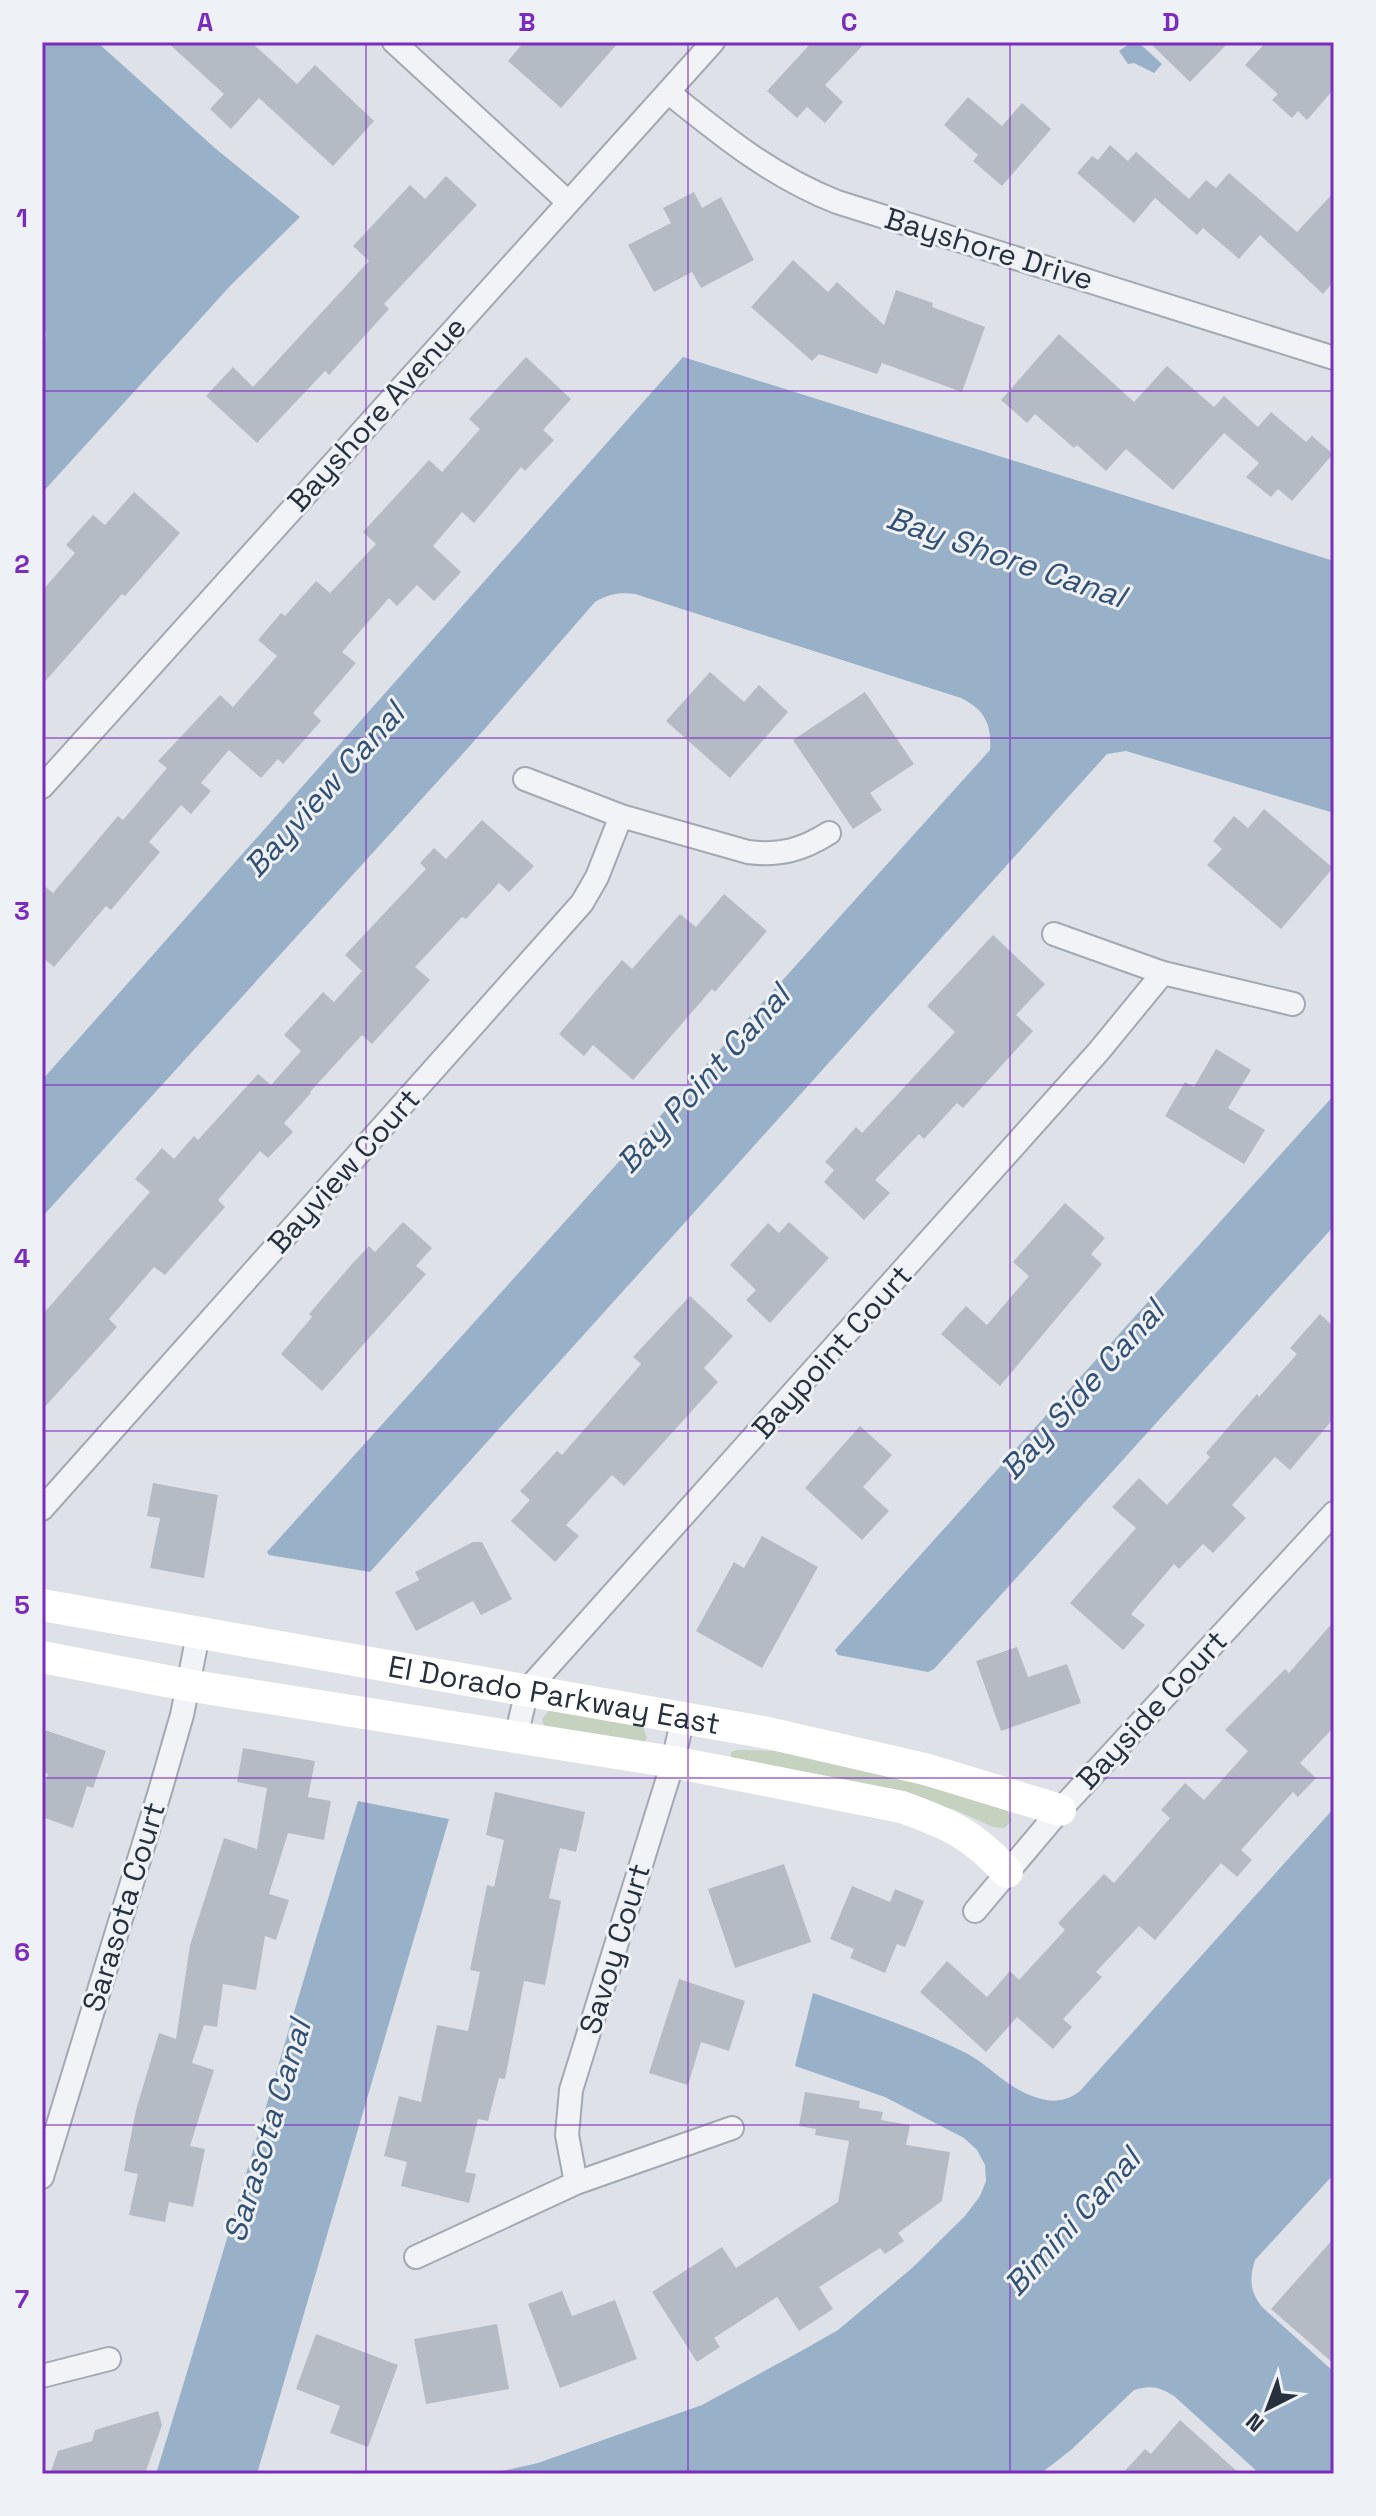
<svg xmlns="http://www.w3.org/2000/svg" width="1376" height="2516" font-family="'Space Grotesk',sans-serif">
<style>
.green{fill:#c4d2bf}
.water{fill:#98b1c9}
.building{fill:#b5bbc5}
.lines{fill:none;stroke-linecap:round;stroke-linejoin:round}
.street-casing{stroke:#a3a9b2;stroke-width:26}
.street{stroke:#f1f3f6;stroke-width:22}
.secondary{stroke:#fff;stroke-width:32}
.grid{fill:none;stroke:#7b2cbf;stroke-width:2;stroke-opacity:0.55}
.labels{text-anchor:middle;stroke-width:6;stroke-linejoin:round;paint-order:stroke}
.street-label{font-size:30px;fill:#27303f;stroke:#eef1f5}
.water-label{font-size:32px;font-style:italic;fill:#315073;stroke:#eef1f5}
.neatline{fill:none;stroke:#7b2cbf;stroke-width:3}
.grid-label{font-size:26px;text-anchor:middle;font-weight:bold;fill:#7b2cbf}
</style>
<rect width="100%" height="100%" fill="#dee2e8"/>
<path class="green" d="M 553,1706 L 643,1726 L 647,1738 L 643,1743 L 546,1730 L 542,1719 Z
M 736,1750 L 796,1751 L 1006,1807 L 1012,1821 L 1004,1828 L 993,1827 L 953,1809 L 731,1759 L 731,1752 Z"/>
<path class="water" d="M 42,42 L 97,42 L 216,149 L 300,217 L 231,285 L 42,493 L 42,355 L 46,334 L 42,321 Z
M 1132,42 L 1138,42 L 1162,64 L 1154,73 L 1134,63 L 1128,64 L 1119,51 Z
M 683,357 L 1334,561 L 1334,813 L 1126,751 L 1107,754 L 370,1572 L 269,1555 L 267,1552 L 990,750 C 992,724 984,709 961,698 L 635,594 C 619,592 609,594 595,602 L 468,748 L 42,1217 L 42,1080 Z
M 1334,1095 L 1334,1226 L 934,1669 L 928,1672 L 838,1655 L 835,1650 Z
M 358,1801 L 449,1819 L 257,2474 L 156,2474 C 225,2250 289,2024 358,1801 Z
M 1334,1808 L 1334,2174 L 1255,2260 C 1249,2279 1250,2292 1262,2307 L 1334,2372 L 1334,2474 L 1260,2474 L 1174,2396 C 1160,2387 1150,2385 1134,2390 L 1071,2450 L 1040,2474 L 489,2474 L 538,2463 L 702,2405 L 803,2350 L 838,2330 L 911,2269 L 965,2216 L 980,2196 L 986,2181 L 985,2165 L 977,2150 L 964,2138 L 885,2097 L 795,2066 L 813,1993 C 866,2012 918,2029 968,2054 C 991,2067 1009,2089 1035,2097 C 1052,2103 1066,2102 1080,2091 Z"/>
<path class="building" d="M 167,42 L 251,42 L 297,84 L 315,65 L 374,121 L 333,166 L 259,98 L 231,129 L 210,109 L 224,94 Z
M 524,42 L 619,42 L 561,108 L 508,61 Z
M 812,42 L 866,42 L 825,85 L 843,102 L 825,123 L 807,107 L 797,118 L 767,91 Z
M 1149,42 L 1229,42 L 1190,82 Z
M 1266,42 L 1334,42 L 1334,89 L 1307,120 L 1298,111 L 1292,118 L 1272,100 L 1278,94 L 1245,65 Z
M 968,97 L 1002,126 L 1022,103 L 1051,129 L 1002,186 L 973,161 L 978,155 L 944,125 Z
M 1110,145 L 1128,161 L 1136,152 L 1189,199 L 1206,180 L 1216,188 L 1229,173 L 1297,232 L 1334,192 L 1334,281 L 1323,294 L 1260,235 L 1239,259 L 1203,228 L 1197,235 L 1155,198 L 1134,223 L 1077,173 L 1092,156 L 1098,160 Z
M 446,176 L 477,205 L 384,304 L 389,309 L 329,375 L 325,371 L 257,443 L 206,396 L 233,367 L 253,387 L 369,261 L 353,246 L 410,185 L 425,199 Z
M 694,192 L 702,208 L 721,197 L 754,260 L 701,288 L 692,272 L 654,292 L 628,245 L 671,223 L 663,208 Z
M 793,260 L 828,292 L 837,282 L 884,325 L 896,290 L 933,303 L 932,307 L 985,327 L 962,392 L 882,363 L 877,374 L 819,354 L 812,361 L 751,307 Z
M 1059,334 L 1134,402 L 1167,366 L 1214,407 L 1224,396 L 1258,427 L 1271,412 L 1306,442 L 1312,436 L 1333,454 L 1292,501 L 1278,489 L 1271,497 L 1246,477 L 1259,463 L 1224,433 L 1173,490 L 1126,449 L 1106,471 L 1077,445 L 1074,448 L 1035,414 L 1027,423 L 1001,400 Z
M 526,357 L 571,399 L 543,430 L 554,440 L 525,471 L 521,467 L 474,523 L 462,512 L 433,546 L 461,572 L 434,601 L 417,585 L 397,606 L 389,598 L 342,652 L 356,663 L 313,713 L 321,721 L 283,764 L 278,759 L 261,778 L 229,750 L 201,783 L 211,791 L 191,814 L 181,805 L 149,842 L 160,852 L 111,910 L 106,906 L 54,967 L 42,957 L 42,884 L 53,893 L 118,816 L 123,820 L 167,768 L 158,761 L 220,695 L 233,707 L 277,656 L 258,640 L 281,613 L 285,616 L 316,581 L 330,593 L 376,544 L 363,532 L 429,460 L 442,472 L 480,429 L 469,419 Z
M 134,492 L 180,533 L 125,596 L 122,594 L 42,685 L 42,591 L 75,553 L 66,545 L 93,515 L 105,525 Z
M 710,672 L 744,702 L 759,685 L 788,712 L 730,778 L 666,721 Z
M 865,692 L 914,764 L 870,793 L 882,810 L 853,829 L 793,740 Z
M 1264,809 L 1333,868 L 1281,929 L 1207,865 L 1222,849 L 1213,841 L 1234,816 L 1248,828 Z
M 482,820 L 534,866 L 509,892 L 499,883 L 466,919 L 462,917 L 415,967 L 430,980 L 372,1044 L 362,1035 L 310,1092 L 311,1093 L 284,1123 L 293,1132 L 268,1158 L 260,1151 L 218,1200 L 225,1207 L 165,1275 L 154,1267 L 109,1319 L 117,1327 L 42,1410 L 42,1315 L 150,1192 L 135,1179 L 162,1148 L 174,1159 L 194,1136 L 198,1140 L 258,1074 L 271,1085 L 301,1051 L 284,1035 L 323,992 L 334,1002 L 362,971 L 345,955 L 426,869 L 420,863 L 434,848 L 446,859 Z
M 724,894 L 767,931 L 715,992 L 712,989 L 633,1080 L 593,1045 L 584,1056 L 559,1034 L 622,960 L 632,969 L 680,914 L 696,927 Z
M 993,935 L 1045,984 L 1016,1015 L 1033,1031 L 963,1108 L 957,1103 L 924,1139 L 919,1134 L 875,1180 L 890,1193 L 864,1220 L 824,1182 L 834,1170 L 825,1162 L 856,1127 L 862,1133 L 955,1032 L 927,1006 Z
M 1216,1049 L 1251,1070 L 1228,1108 L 1265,1130 L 1244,1164 L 1165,1116 L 1185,1082 L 1194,1087 Z
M 1065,1203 L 1105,1238 L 1091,1254 L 1102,1264 L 1000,1386 L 941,1334 L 966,1306 L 987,1325 L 1029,1276 L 1013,1262 Z
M 403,1222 L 432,1248 L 416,1266 L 426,1274 L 322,1391 L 281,1354 L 312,1317 L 309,1314 L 352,1264 L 369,1246 L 375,1252 Z
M 789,1222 L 829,1258 L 770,1323 L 746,1300 L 756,1290 L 730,1265 L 768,1223 L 779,1233 Z
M 690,1296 L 733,1336 L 704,1368 L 718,1382 L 624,1486 L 612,1475 L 566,1525 L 579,1536 L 555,1562 L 511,1521 L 530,1500 L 520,1491 L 557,1451 L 562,1455 L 641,1364 L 633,1357 Z
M 1320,1314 L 1334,1327 L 1334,1418 L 1290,1470 L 1275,1457 L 1232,1505 L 1246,1518 L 1213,1553 L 1203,1544 L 1179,1569 L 1174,1564 L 1131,1614 L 1145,1625 L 1123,1650 L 1070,1603 L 1136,1528 L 1112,1507 L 1139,1478 L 1167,1505 L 1210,1457 L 1206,1453 L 1257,1394 L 1259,1397 L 1297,1354 L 1290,1348 Z
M 860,1426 L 892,1455 L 863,1487 L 889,1511 L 862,1540 L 805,1488 Z
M 153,1483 L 218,1495 L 204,1578 L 150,1568 L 160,1518 L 147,1516 Z
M 762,1536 L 818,1567 L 762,1668 L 696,1631 L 734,1562 L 744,1568 Z
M 473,1542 L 482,1542 L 512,1599 L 481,1615 L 473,1601 L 416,1631 L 395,1592 L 419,1580 L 415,1572 Z
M 1334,1621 L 1334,1727 L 1300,1763 L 1316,1778 L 1298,1797 L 1293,1792 L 1241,1850 L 1252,1860 L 1237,1877 L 1221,1863 L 1155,1940 L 1139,1926 L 1096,1972 L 1102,1977 L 1063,2019 L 1072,2027 L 1053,2049 L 1017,2017 L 986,2052 L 920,1992 L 947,1961 L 987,1997 L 1010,1971 L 1019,1980 L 1065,1930 L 1058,1923 L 1104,1874 L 1114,1883 L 1170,1818 L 1161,1810 L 1185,1783 L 1204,1800 L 1248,1751 L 1225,1730 L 1285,1669 L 1289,1673 Z
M 1017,1647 L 1028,1677 L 1067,1664 L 1081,1703 L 1001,1731 L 976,1661 Z
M 42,1729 L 106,1751 L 93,1788 L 87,1786 L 73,1828 L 42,1817 L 42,1793 L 48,1774 L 42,1772 Z
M 243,1748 L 315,1761 L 308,1797 L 331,1801 L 324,1840 L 288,1833 L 269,1894 L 289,1900 L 276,1940 L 265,1936 L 256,1990 L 223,1984 L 217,2027 L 204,2025 L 192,2063 L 214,2070 L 190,2146 L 205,2149 L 193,2207 L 169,2202 L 165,2222 L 129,2215 L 138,2174 L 124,2171 L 136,2110 L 159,2033 L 176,2039 L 190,1945 L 224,1838 L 257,1849 L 267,1788 L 237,1782 Z
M 495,1792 L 585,1812 L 576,1852 L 560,1848 L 549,1898 L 561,1901 L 545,1985 L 524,1981 L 505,2079 L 499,2078 L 488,2121 L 478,2119 L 465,2172 L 476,2174 L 469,2203 L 401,2186 L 407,2162 L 384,2156 L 399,2096 L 421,2102 L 437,2025 L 468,2031 L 480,1972 L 470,1970 L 487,1885 L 494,1887 L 504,1840 L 486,1835 Z
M 784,1864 L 811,1942 L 735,1968 L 708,1889 Z
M 852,1886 L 890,1902 L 895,1889 L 924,1901 L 905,1947 L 897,1944 L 885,1973 L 850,1958 L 854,1949 L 830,1939 Z
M 679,1979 L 745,2001 L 729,2051 L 701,2042 L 688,2085 L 649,2073 Z
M 805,2092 L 860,2101 L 859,2108 L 883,2112 L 881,2120 L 910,2125 L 906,2145 L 950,2152 L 942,2201 L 898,2233 L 904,2241 L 885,2254 L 880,2248 L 819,2287 L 833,2309 L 799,2331 L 777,2297 L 714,2338 L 720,2347 L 697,2362 L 652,2292 L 722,2247 L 736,2268 L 838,2202 L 849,2141 L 815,2135 L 816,2129 L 799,2126 Z
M 1334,2238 L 1334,2364 L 1271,2309 Z
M 562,2291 L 572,2316 L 615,2300 L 637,2359 L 560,2388 L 528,2304 Z
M 497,2324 L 509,2389 L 426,2404 L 414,2339 Z
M 316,2334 L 398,2365 L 368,2447 L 330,2433 L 340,2406 L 296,2389 Z
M 158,2411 L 162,2425 L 145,2474 L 50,2474 L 58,2451 L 92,2441 L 95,2430 Z
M 1180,2420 L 1240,2474 L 1122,2474 L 1145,2449 L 1151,2454 Z"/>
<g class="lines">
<g class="street-casing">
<path id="street" d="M 394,42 L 568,202
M 668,92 C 723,136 771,176 837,202 L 1334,358
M 525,779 L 621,816 L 748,852 C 780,856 802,850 829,833
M 42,787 L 713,42
M 1054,934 L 1163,973 L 1293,1004
M 42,1509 L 582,903 L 597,877 L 621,816
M 516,1737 L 527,1690 L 1099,1051 L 1163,973
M 975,1911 L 1060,1810 L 1334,1513
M 42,2177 L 160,1791 L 182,1715 L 198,1635
M 576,2183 L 567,2135 L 571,2090 L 673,1762 L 683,1717
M 416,2257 L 576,2183 L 732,2128
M 42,2376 L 109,2359"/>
</g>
<use href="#street" class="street"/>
<g class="secondary">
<path id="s1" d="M 42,1605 L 768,1733 L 925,1769 L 1060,1810"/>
<path d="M 42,1657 L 187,1685 L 673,1762 L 902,1807 C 951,1825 971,1833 1007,1872"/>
</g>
</g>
<path class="grid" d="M 366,42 L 366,2474M 688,42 L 688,2474M 1010,42 L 1010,2474M 42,391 L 1334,391M 42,738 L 1334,738M 42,1085 L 1334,1085M 42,1431 L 1334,1431M 42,1778 L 1334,1778M 42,2125 L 1334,2125"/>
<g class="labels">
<g class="street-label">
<text transform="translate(989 249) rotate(17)" y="10">Bayshore Drive</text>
<text transform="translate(377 414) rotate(-48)" y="10">Bayshore Avenue</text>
<text transform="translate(344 1171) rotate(-48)" y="10">Bayview Court</text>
<text transform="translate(832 1352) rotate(-48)" y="10">Baypoint Court</text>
<text dy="10" stroke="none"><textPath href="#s1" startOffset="520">El Dorado Parkway East</textPath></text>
<text transform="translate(1152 1710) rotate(-47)" y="10">Bayside Court</text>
<text transform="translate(124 1907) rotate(-73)" y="10">Sarasota Court</text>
<text transform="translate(615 1949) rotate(-73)" y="10">Savoy Court</text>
</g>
<g class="water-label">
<text transform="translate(1006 557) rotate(19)" y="11">Bay Shore Canal</text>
<text transform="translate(324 790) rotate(-48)" y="11">Bayview Canal</text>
<text transform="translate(703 1079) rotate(-48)" y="11">Bay Point Canal</text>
<text transform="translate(1082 1390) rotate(-48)" y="11">Bay Side Canal</text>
<text transform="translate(267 2131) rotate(-73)" y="11">Sarasota Canal</text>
<text transform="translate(1072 2222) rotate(-48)" y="11">Bimini Canal</text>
</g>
</g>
<rect width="1376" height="2516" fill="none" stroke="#eef1f5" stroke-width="88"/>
<g transform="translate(1268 2408) rotate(222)" stroke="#eef1f5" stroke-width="6" paint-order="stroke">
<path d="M0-6L14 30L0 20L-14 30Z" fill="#27303f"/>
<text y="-12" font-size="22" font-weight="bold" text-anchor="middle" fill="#27303f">N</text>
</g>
<rect x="44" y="44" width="1288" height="2428" class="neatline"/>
<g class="grid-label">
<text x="205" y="31">A</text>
<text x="527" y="31">B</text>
<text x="849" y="31">C</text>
<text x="1171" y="31">D</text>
<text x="22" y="227">1</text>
<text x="22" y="573">2</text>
<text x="22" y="920">3</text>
<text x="22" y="1267">4</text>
<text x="22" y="1614">5</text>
<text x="22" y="1961">6</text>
<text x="22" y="2308">7</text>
</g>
</svg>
